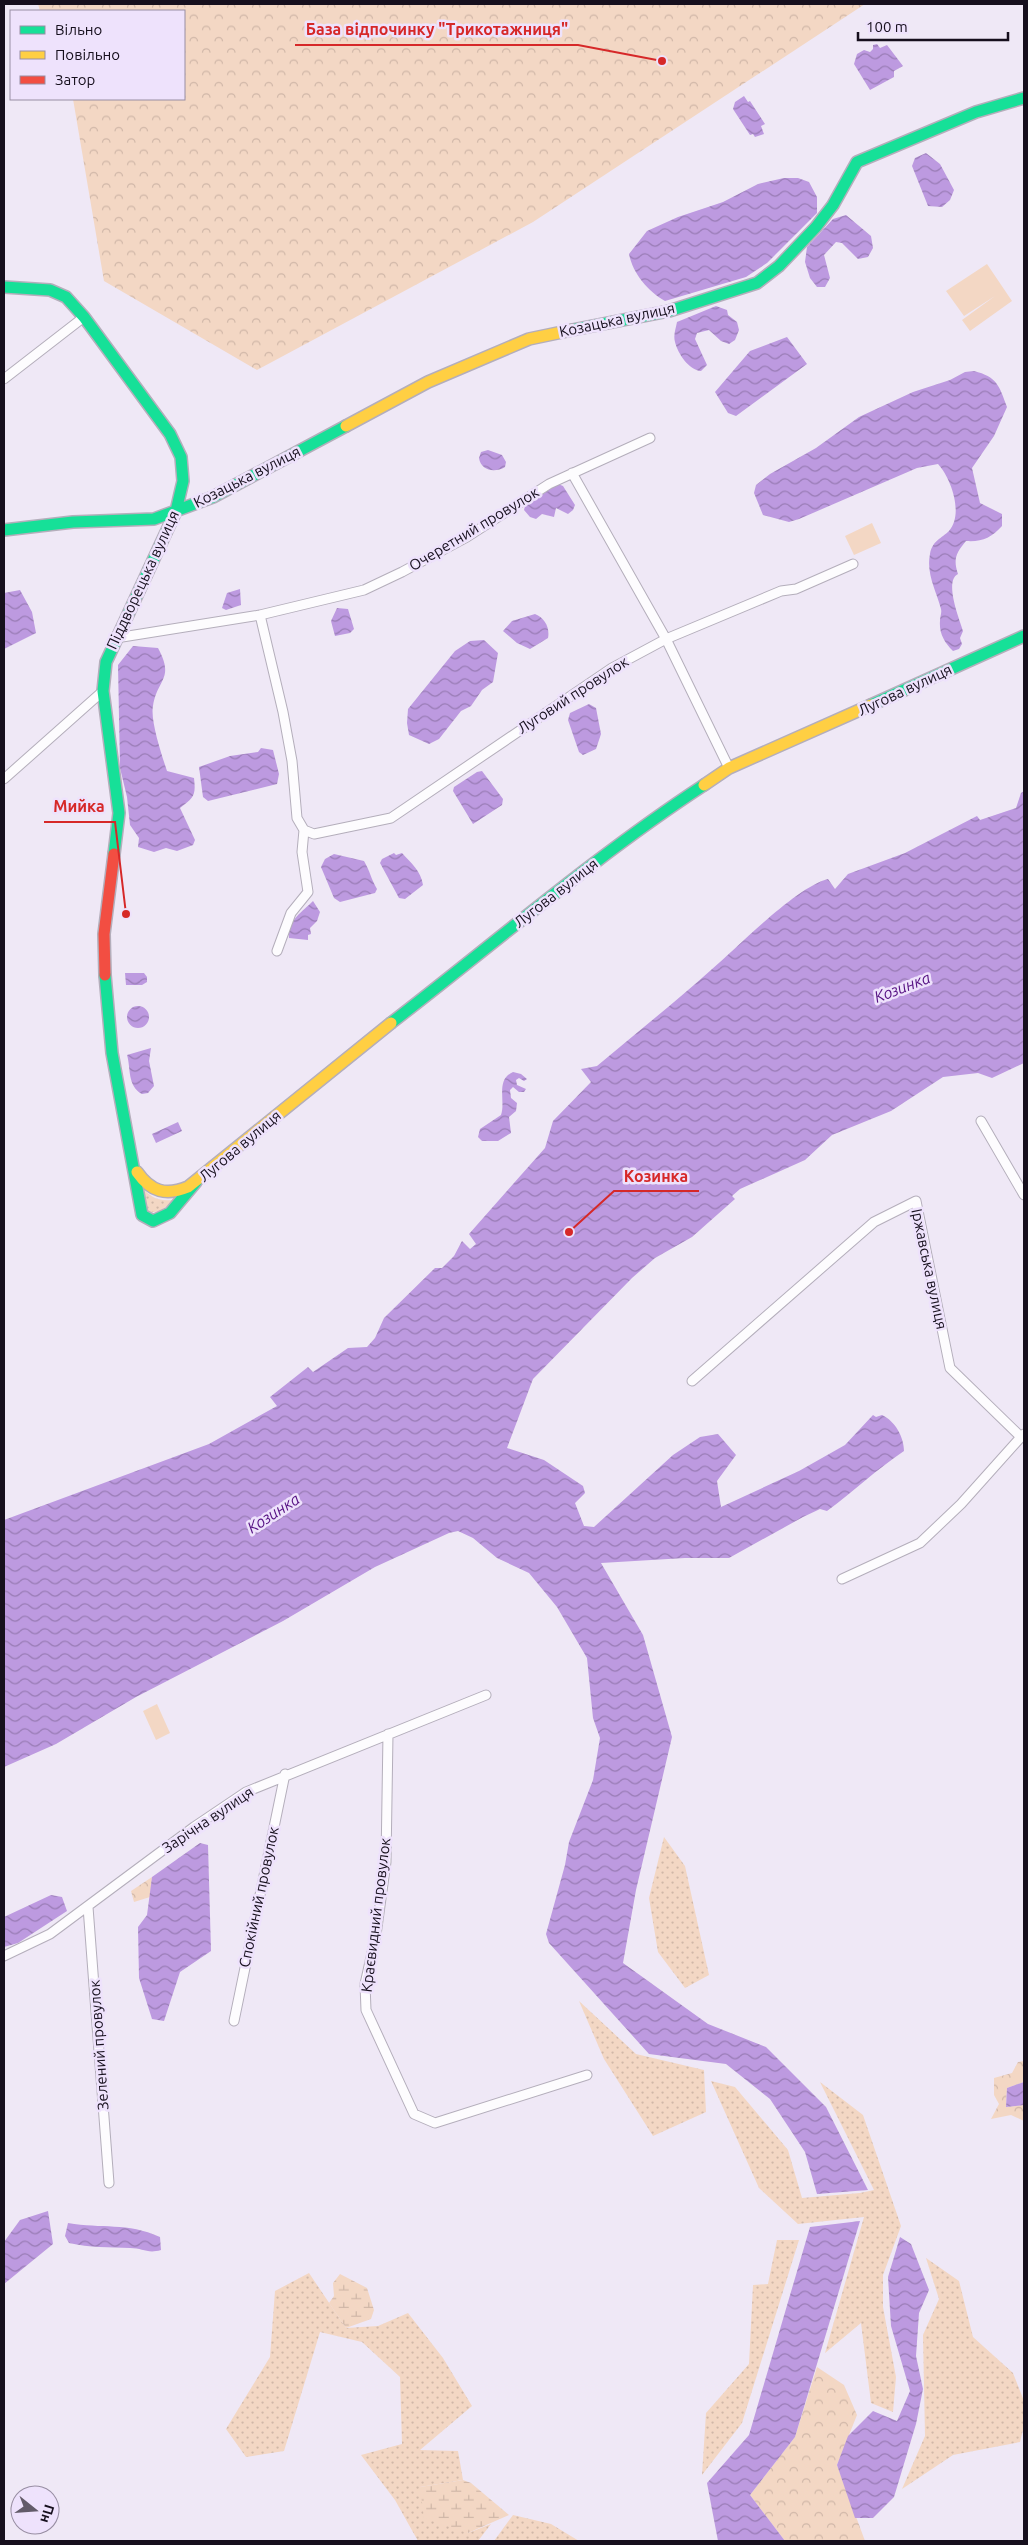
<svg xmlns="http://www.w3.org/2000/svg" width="1028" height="2545" font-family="Ubuntu,sans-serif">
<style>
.grass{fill:url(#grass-dots)}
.forest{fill:url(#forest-crowns)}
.wetland{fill:url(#wetland-marsh)}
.pitch{fill:#f3d7c4}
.water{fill:url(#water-waves)}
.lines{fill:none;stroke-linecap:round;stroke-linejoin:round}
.street-casing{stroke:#b4aebb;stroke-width:11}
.fast-casing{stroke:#b4aebb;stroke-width:14}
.slow-casing{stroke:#b4aebb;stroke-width:14}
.jam-casing{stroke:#b4aebb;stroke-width:14}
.street{stroke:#fdfcfe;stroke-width:9}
.fast{stroke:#16e098;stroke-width:11}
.slow{stroke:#ffcf43;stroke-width:11}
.jam{stroke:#f24e42;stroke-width:11}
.labels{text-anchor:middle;stroke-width:5;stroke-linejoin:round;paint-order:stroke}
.street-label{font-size:15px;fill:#160f1d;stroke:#eee2fc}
.water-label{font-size:16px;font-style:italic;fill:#551082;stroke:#eee2fc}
.leader{fill:none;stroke:#d62828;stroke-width:2}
.callout-dot{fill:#d62828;stroke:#eee2fc;stroke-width:2}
.callout-label{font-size:16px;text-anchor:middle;font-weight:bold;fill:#d62828;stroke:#eee2fc;stroke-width:5;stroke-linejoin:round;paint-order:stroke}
</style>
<defs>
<pattern id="grass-dots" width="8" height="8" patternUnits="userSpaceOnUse" patternTransform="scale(1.25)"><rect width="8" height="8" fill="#f3d7c4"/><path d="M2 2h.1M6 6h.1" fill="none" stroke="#d0b7a8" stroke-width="1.8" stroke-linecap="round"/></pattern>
<pattern id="forest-crowns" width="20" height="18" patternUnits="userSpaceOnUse" patternTransform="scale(1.25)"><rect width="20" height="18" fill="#f3d7c4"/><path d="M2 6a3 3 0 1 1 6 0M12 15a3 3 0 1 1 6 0" fill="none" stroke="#d0b7a8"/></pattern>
<pattern id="wetland-marsh" width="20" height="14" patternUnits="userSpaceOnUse" patternTransform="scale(1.25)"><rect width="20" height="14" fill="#f3d7c4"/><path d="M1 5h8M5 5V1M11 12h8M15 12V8" fill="none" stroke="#d0b7a8"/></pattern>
<pattern id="water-waves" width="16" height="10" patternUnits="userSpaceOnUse" patternTransform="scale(1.25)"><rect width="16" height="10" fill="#bd9ae0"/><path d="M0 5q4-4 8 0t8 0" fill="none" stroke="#997cb5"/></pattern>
</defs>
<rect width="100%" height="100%" fill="#efe8f6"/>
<path class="grass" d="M 140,1185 C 150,1198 161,1203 177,1199 L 160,1211 L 148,1213 Z
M 664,1837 L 685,1866 L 709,1975 L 685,1988 L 658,1952 L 649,1898 Z
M 579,2001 L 636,2054 L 704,2070 L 706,2112 L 653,2136 L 604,2059 Z
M 711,2081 L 735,2087 L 788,2150 L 802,2198 L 860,2193 L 874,2190 L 820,2082 L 863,2115 L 901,2226 L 883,2275 L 883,2307 L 896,2377 L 893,2412 L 871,2403 L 861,2323 L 825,2353 L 864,2217 L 798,2224 L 759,2188 Z
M 777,2240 L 799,2240 L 742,2423 L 702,2475 L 706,2413 L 749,2364 L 753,2285 L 768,2284 Z
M 926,2258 L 959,2281 L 973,2337 L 1013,2373 L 1024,2401 L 1024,2426 L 1020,2442 L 953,2455 L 902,2489 L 925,2436 L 923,2335 L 939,2299 Z
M 309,2273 L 346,2328 L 378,2326 L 408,2313 L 443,2358 L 472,2406 L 420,2450 L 458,2451 L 463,2480 L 420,2487 L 468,2533 L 491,2524 L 478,2541 L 418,2541 L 395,2500 L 361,2455 L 402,2444 L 400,2377 L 362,2342 L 320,2332 L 284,2451 L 246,2457 L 226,2429 L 270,2357 L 275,2291 Z
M 513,2515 L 551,2524 L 579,2541 L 494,2541 Z"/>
<path class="forest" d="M 38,4 L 865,4 L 533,222 L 257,370 L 104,281 L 73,99 L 184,99 L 184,11 L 40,11 Z
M 152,1877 L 150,1897 L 134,1902 L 131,1891 Z
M 1024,2061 L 1024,2082 L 1007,2088 L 1006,2107 L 1024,2105 L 1024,2121 L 1011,2115 L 991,2119 L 999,2104 L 994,2095 L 994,2078 L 1012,2073 L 1018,2062 Z
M 817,2367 L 844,2385 L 857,2415 L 837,2465 L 865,2541 L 785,2541 L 750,2495 L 795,2437 Z"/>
<path class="wetland" d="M 340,2274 L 367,2288 L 374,2310 L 371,2319 L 346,2328 L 329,2303 L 334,2296 L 333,2283 Z
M 463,2480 L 471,2483 L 509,2515 L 468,2533 L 424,2518 L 420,2487 Z"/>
<path class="pitch" d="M 987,264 L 1012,301 L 970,331 L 962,320 L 995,296 L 964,316 L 946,291 Z
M 872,523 L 881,543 L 854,555 L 845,536 Z
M 157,1704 L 170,1733 L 156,1740 L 143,1711 Z"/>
<path class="water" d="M 877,44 L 880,48 L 887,45 L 903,66 L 894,71 L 894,77 L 870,90 L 854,64 L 857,54 L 864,50 L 870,52 L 873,49 L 873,45 Z
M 744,96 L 748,102 L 750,101 L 765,124 L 761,126 L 764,134 L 755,137 L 753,134 L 750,135 L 733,109 L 735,102 Z
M 926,153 L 940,164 L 954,190 L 950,200 L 942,207 L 928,206 L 912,166 L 915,158 Z
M 784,178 L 798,178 L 809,182 L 817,197 L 817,213 L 767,263 L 746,277 L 665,301 C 648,291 633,274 629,254 L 647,231 L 678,217 L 723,202 L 758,184 Z
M 846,215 L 871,236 L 873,248 L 868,257 L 858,259 L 842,243 L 836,242 L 824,255 L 830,278 L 825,287 L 817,287 L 810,278 L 805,262 L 807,247 L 833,219 Z
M 716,306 L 727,310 L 728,315 L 737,322 L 739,330 L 735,340 L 729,344 L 721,341 L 709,330 L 697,333 L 695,339 L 707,365 L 701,371 C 689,370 678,354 675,342 C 673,335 676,328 677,322 Z
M 787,337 L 807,364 L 736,416 L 728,413 L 715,392 L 750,351 Z
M 974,371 C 997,377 999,385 1007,407 L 994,436 L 972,468 L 980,503 L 1002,514 L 1002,526 C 991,538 982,542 966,541 C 956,553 953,559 958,574 C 944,581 959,618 963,631 L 960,638 L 962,644 L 959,649 L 953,651 C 944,642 939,633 940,621 C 940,616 942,613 941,609 C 936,590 926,574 930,554 C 932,541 942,538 949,531 C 964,514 951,478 938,464 L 917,468 L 799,519 L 789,522 L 763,515 L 754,493 L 756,485 L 770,474 L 816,448 L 859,417 L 913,392 L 950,380 L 965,372 Z
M 488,450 L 502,455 L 506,462 L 505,467 C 495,473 481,471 479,458 L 481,452 Z
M 558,484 L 563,486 L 575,505 L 573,510 L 568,514 L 556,508 L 554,517 L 542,514 L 536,519 L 530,517 L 524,510 L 525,506 Z
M 240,589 L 241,605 L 226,610 L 222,608 L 227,593 Z
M 20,590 L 32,612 L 36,633 L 4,649 L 4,593 Z
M 337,608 L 348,609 L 354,629 L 350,633 L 335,636 L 331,621 Z
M 535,614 C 545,618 550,628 548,638 L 530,649 L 517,643 L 503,631 L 512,621 Z
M 484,640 L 498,653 L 493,682 L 482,690 L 471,706 L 461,711 L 439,739 L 429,744 L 409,735 L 407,723 L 408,709 L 455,651 L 470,641 Z
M 133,646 L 158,648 C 175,679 157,679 153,706 C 150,720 162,756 167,771 L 194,778 C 196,796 194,797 180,808 L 195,840 L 193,845 L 177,851 L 166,848 L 154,852 L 138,847 L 139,838 L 130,825 L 127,797 L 120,768 L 118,665 Z
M 589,704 L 596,708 L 601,734 L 596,749 L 583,755 L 579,752 L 568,720 L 570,713 Z
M 261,748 L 273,750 L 279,774 L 277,784 L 208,801 L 203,797 L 199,767 L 230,756 L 258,752 Z
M 482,771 L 503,799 L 502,805 L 473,824 L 453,791 L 454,787 L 477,772 Z
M 1024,791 L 1024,1063 L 992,1078 L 978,1073 L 943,1077 L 891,1111 L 832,1135 L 805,1160 L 740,1189 L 732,1196 L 735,1199 L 692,1237 L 655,1258 L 632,1278 L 533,1379 L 507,1448 L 544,1460 L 583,1486 L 585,1493 L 575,1503 L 584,1526 L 594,1527 L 673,1455 L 700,1437 L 718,1434 L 736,1455 L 717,1481 L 721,1507 L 799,1471 L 845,1445 L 873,1415 L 876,1417 L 882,1415 C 895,1421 904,1437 904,1451 C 877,1469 854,1491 827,1511 L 820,1509 L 803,1517 L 729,1558 L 685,1558 L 601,1563 L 643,1635 L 672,1737 L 636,1890 L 623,1963 L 708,2024 L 766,2047 L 826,2107 L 868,2190 L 817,2194 L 805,2152 L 770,2099 L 726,2064 L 649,2054 L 549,1943 L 546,1934 L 565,1865 L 569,1842 L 593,1780 L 600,1738 L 593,1718 L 587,1658 L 557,1607 L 529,1573 L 497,1558 L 473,1538 L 458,1531 L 449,1533 L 375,1567 L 283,1621 L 136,1697 L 56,1744 L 4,1767 L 4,1520 L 209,1444 L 277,1406 L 270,1397 L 308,1367 L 313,1372 L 348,1348 L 367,1347 L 375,1338 L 384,1318 L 435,1268 L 442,1268 L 454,1256 L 462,1241 L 470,1249 L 476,1244 L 469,1234 L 545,1148 L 553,1121 L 591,1082 L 581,1069 L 597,1066 C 635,1034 674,1003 711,970 C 738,947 796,887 828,879 L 835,889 L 848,874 L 905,853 L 977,816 L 980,820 L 1016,808 L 1021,793 Z
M 394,853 L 396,855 L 402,853 C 411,863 421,871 423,885 L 405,899 L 399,898 L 380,863 L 382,859 Z
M 334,854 L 364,861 C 370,871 371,879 377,889 L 375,893 L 340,902 L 334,898 L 321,867 L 325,859 Z
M 313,901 L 320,912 L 317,921 L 310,928 L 311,934 L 308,935 L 308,940 L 289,938 C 288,920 302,912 313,901 Z
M 125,973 L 144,973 L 147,977 L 147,982 L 142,985 L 126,985 Z
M127 1017a11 11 0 1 1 22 0a11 11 0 1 1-22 0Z
M 151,1048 L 149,1061 L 154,1086 L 148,1093 L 142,1094 C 127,1086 131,1068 127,1055 Z
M 513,1072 L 521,1074 L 527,1079 L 524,1081 L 519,1078 L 516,1080 L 517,1085 L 526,1089 L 524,1092 L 519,1092 L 513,1087 L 510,1090 L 511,1098 L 517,1103 L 516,1111 L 509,1117 L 511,1133 L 498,1141 L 482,1141 L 478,1137 L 480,1129 L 501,1115 C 506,1101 495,1080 513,1072 Z
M 178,1122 L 182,1131 L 156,1143 L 152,1134 Z
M 200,1843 L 208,1845 L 211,1951 L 180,1972 L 164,2021 L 152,2019 L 139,1978 L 138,1927 L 147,1915 L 152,1877 Z
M 51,1895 L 62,1897 L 67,1911 L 18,1943 L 4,1947 L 4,1917 Z
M 1024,2082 L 1024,2105 L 1006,2107 L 1007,2088 Z
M 48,2211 L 53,2244 L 4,2284 L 4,2242 L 20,2220 Z
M 860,2221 L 795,2437 L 750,2495 L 785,2541 L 718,2541 L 707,2483 L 749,2435 L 810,2227 Z
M 68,2223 C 102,2229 127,2222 160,2237 L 161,2250 C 147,2254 143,2248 130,2248 C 109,2247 90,2248 69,2243 L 65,2236 Z
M 900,2237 L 911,2244 L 929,2290 L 919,2313 L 916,2356 L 923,2389 L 916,2424 L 894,2497 L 873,2518 L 855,2518 L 837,2465 L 848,2436 L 873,2411 L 897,2421 L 910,2391 L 891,2326 L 888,2277 Z"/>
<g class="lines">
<g class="street-casing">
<path id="street" d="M 4,379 L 84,317
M 572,473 L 666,639 L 729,768
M 260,615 L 283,712 L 292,761 L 297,818 L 304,830 L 314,834 L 391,818 L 612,668 L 666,639 L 781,591 L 796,589 L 853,564
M 116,638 L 260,615 L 364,590 L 402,572 L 467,537 L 549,484 L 650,438
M 4,779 L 103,691
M 277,951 L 291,913 L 308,892 L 302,852 L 304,830
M 981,1121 L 1024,1195
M 692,1381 L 874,1222 L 916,1201 L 950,1368 L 1021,1437 L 1024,1434
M 842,1579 L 920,1543 L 961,1504 L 1021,1437
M 388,1734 L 386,1862 L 376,1935 L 365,1984 L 366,2010 L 414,2114 L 435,2123 L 587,2075
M 88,1907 L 109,2183
M 4,1956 L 50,1934 L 194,1827 L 246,1792 L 486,1695
M 234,2021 L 285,1774"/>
</g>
<g class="fast-casing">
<path id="fast" d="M 4,287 L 50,290 L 66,297 L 84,317 L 170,434 L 181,457 L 183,481 L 176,511 L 106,662 L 103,691 L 119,813 L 114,854
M 572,330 L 669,311 L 757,283 L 779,266 L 816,227 L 833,205 L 857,162 L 976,112 L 1024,98
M 4,530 L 73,522 L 154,519 L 213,497 L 346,426
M 871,705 L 1024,636
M 105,975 L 112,1053 L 142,1215 L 153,1221 L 170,1213 L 196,1182
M 391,1023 C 495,943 594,857 704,785"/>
</g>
<g class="slow-casing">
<path id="slow" d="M 346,426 L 428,382 L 529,339 L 572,330
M 704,785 L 729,768 L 871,705
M 137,1172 C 151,1192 166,1196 188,1187 L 391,1023"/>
</g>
<g class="jam-casing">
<path id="jam" d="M 105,975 L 104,934 L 114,854"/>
</g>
<use href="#street" class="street"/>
<use href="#fast" class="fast"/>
<use href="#slow" class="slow"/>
<use href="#jam" class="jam"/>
</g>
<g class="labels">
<g class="street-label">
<text transform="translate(617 320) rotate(-12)" y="5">Козацька вулиця</text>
<text transform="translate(247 477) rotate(-27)" y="5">Козацька вулиця</text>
<text transform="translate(474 529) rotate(-31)" y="5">Очеретний провулок</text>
<text transform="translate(143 580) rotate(-65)" y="5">Піддворецька вулиця</text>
<text transform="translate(905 690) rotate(-25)" y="5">Лугова вулиця</text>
<text transform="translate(573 695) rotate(-33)" y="5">Луговий провулок</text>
<text transform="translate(556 893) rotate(-38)" y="5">Лугова вулиця</text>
<text transform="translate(240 1146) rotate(-40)" y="5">Лугова вулиця</text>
<text transform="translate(929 1269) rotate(78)" y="5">Іржавська вулиця</text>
<text transform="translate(208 1820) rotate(-34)" y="5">Зарічна вулиця</text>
<text transform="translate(259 1897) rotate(-78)" y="5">Спокійний провулок</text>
<text transform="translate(376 1915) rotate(-83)" y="5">Краєвидний провулок</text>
<text transform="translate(99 2045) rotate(-94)" y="5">Зелений провулок</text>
</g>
<g class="water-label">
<text transform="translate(902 987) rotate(-21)" y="6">Козинка</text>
<text transform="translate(273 1513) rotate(-33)" y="6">Козинка</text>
</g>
</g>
<path class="leader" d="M662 61L578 45H295M126 914L115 822H44M569 1232L614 1191H699"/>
<g class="callout-dot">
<circle cx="662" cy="61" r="5"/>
<circle cx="126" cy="914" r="5"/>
<circle cx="569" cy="1232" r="5"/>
</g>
<g class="callout-label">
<text x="437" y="35">База відпочинку "Трикотажниця"</text>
<text x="79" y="812">Мийка</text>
<text x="656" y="1182">Козинка</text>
</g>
<rect width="1028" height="2545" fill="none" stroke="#160f1d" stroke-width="10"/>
<rect x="10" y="10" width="175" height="90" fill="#eee2fc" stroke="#988ea3"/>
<rect x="20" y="26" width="25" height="8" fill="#16e098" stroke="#988ea3"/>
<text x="55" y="35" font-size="15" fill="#160f1d">Вільно</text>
<rect x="20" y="51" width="25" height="8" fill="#ffcf43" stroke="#988ea3"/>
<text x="55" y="60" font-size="15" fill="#160f1d">Повільно</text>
<rect x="20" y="76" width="25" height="8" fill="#f24e42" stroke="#988ea3"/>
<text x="55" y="85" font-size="15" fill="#160f1d">Затор</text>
<g transform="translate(35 2510) rotate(107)"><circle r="24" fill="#eee2fc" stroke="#988ea3"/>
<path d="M0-4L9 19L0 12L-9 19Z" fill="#625b69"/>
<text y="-8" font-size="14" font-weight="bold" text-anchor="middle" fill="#160f1d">Пн</text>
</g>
<path d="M858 32v8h150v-8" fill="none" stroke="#160f1d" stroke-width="2.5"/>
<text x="866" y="32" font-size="15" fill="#160f1d" stroke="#eee2fc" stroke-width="4" paint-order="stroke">100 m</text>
</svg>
